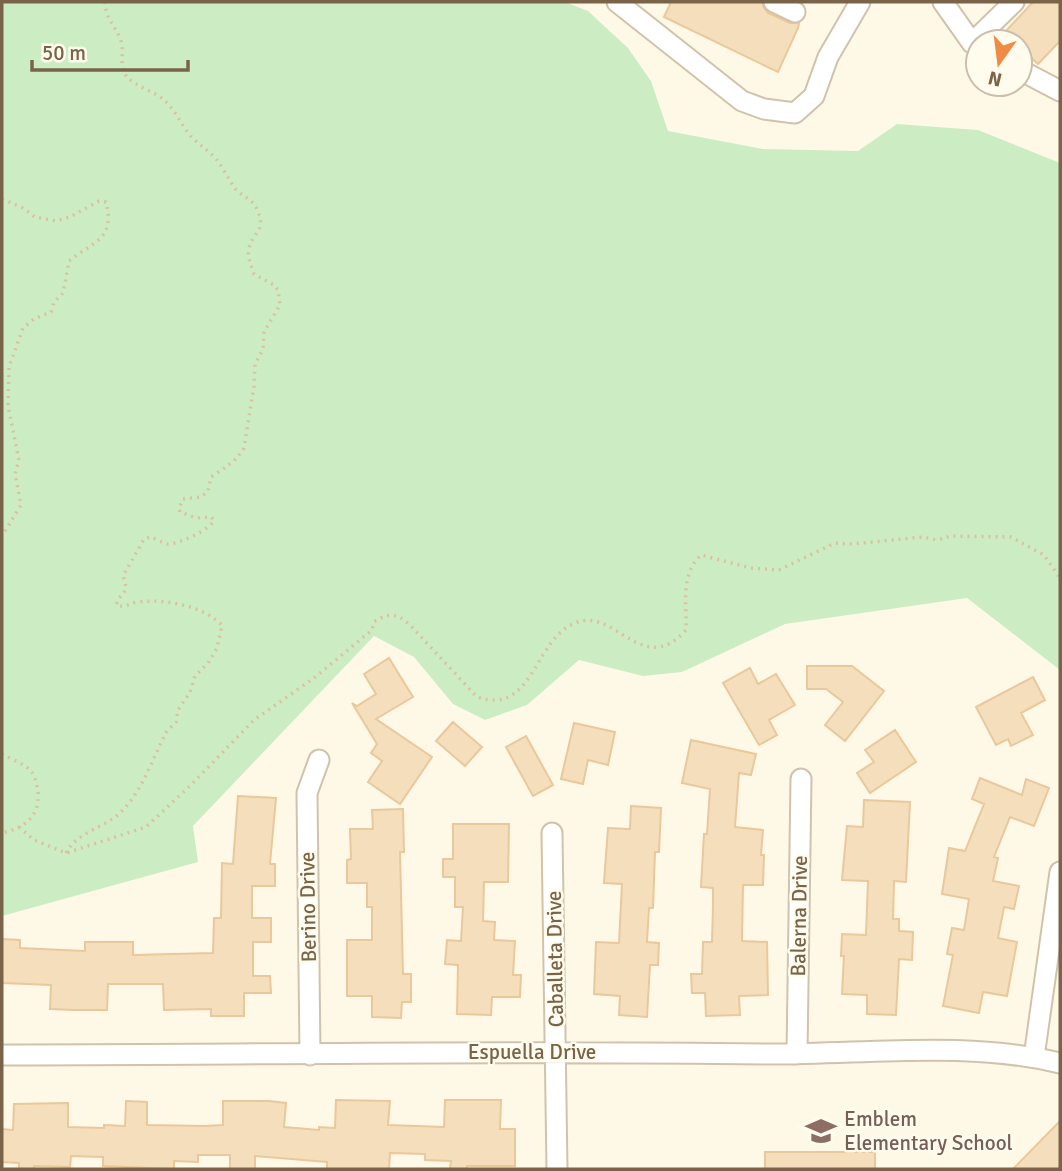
<svg xmlns="http://www.w3.org/2000/svg" width="1062" height="1171" font-family="Signika,sans-serif">
<style>
.green{fill:#ccedc4}
.building{fill:#f5debc;stroke:#e9c89c;stroke-width:2}
.lines{fill:none;stroke-linecap:round;stroke-linejoin:round}
.minor-casing{stroke:#d1c3ab;stroke-width:23}
.path{stroke:#dbc29f;stroke-width:3.5;stroke-dasharray:2 5;stroke-linecap:butt}
.minor{stroke:#fff;stroke-width:19}
.labels{text-anchor:middle;stroke-width:5;stroke-linejoin:round;paint-order:stroke}
.street-label{font-size:21px;fill:#7a6449;stroke:#fffcee}
.education-label{font-size:21px;fill:#785e54;stroke:#fffcee;text-anchor:start}
</style>
<rect width="100%" height="100%" fill="#fef9e7"/>
<path class="green" d="M 2,2 L 565,2 L 588,11 L 628,48 L 651,81 L 668,131 L 763,149 L 858,151 L 897,124 L 978,130 L 1060,163 L 1060,670 L 967,598 L 785,624 L 682,672 L 643,676 L 579,660 L 527,705 L 485,720 L 453,704 L 414,657 L 374,636 L 193,826 L 198,862 L 2,916 Z"/>
<path class="building" d="M 671,2 L 762,2 L 764,8 L 768,13 L 790,23 L 799,23 L 798,28 L 778,72 L 664,17 Z
M 1033,2 L 1060,2 L 1060,41 L 1038,64 L 1020,47 L 1020,42 L 1015,42 L 1005,32 Z
M 389,658 L 413,697 L 376,719 L 432,757 L 400,804 L 368,782 L 382,761 L 371,753 L 377,744 L 352,703 L 357,706 L 376,694 L 364,674 Z
M 807,666 L 852,666 L 884,691 L 845,741 L 825,725 L 843,702 L 826,689 L 807,689 Z
M 750,668 L 758,684 L 776,674 L 795,705 L 769,720 L 777,735 L 759,745 L 723,683 Z
M 1033,677 L 1045,700 L 1021,713 L 1033,735 L 1011,746 L 1008,739 L 996,745 L 976,707 Z
M 453,722 L 482,747 L 465,766 L 436,741 Z
M 574,723 L 615,732 L 608,765 L 588,760 L 583,784 L 561,779 Z
M 895,730 L 916,762 L 870,793 L 857,773 L 874,762 L 865,750 Z
M 526,736 L 553,785 L 533,796 L 506,747 Z
M 691,740 L 756,754 L 751,775 L 739,773 L 735,827 L 763,830 L 761,855 L 764,855 L 763,885 L 743,885 L 742,941 L 767,942 L 768,995 L 739,996 L 740,1015 L 706,1016 L 705,993 L 692,993 L 691,974 L 702,974 L 703,942 L 712,942 L 713,906 L 713,888 L 701,887 L 704,834 L 707,834 L 710,789 L 682,783 Z
M 980,778 L 1022,795 L 1026,779 L 1049,788 L 1034,826 L 1010,817 L 994,857 L 998,858 L 993,881 L 1019,886 L 1014,909 L 1004,907 L 998,938 L 1017,942 L 1007,996 L 983,992 L 979,1013 L 943,1006 L 953,955 L 947,954 L 952,928 L 964,930 L 969,899 L 942,894 L 949,848 L 965,851 L 984,804 L 972,799 Z
M 238,796 L 276,798 L 270,864 L 275,864 L 275,886 L 252,886 L 252,918 L 271,918 L 271,942 L 253,942 L 253,976 L 270,976 L 271,993 L 244,993 L 244,1016 L 211,1016 L 211,1009 L 164,1010 L 163,984 L 108,984 L 107,1010 L 73,1010 L 50,1009 L 51,985 L 2,983 L 2,939 L 20,940 L 20,948 L 85,951 L 85,942 L 133,942 L 133,955 L 213,953 L 214,918 L 221,918 L 222,863 L 233,864 Z
M 864,800 L 910,802 L 906,882 L 894,881 L 893,919 L 899,919 L 899,931 L 913,932 L 912,960 L 899,959 L 896,1015 L 867,1014 L 867,995 L 842,994 L 844,956 L 841,956 L 842,934 L 866,935 L 868,881 L 842,880 L 847,826 L 863,827 Z
M 631,806 L 661,808 L 659,852 L 655,852 L 653,908 L 649,908 L 647,942 L 659,943 L 658,965 L 650,965 L 647,1017 L 619,1015 L 620,996 L 594,994 L 596,942 L 619,943 L 622,884 L 604,883 L 608,828 L 630,829 Z
M 403,809 L 404,852 L 400,852 L 403,974 L 411,974 L 411,1002 L 402,1002 L 401,1018 L 372,1017 L 372,996 L 347,996 L 347,940 L 372,940 L 372,907 L 367,907 L 367,883 L 347,883 L 347,860 L 351,859 L 350,829 L 373,829 L 372,810 Z
M 453,824 L 509,824 L 508,882 L 484,882 L 483,921 L 495,922 L 494,940 L 515,941 L 513,975 L 521,975 L 520,997 L 492,997 L 491,1015 L 457,1014 L 458,965 L 445,964 L 447,940 L 461,941 L 463,907 L 455,907 L 455,877 L 443,877 L 443,859 L 453,859 Z
M 336,1100 L 390,1101 L 388,1125 L 444,1127 L 445,1100 L 501,1100 L 500,1129 L 515,1129 L 515,1166 L 467,1166 L 467,1169 L 450,1169 L 451,1161 L 425,1160 L 425,1154 L 390,1153 L 389,1169 L 327,1169 L 327,1162 L 255,1156 L 255,1169 L 230,1169 L 230,1155 L 198,1155 L 198,1162 L 174,1161 L 174,1169 L 103,1166 L 103,1157 L 71,1156 L 70,1167 L 34,1166 L 34,1169 L 19,1169 L 19,1163 L 2,1162 L 2,1129 L 13,1130 L 14,1104 L 68,1103 L 68,1127 L 104,1128 L 104,1125 L 125,1126 L 126,1101 L 147,1102 L 147,1125 L 206,1126 L 223,1125 L 223,1101 L 269,1101 L 286,1103 L 284,1127 L 319,1130 L 319,1127 L 335,1128 Z
M 1060,1121 L 1060,1169 L 1013,1169 Z
M 765,1152 L 875,1152 L 875,1169 L 765,1169 Z"/>
<g class="lines">
<g class="minor-casing">
<path id="minor" d="M 617,2 L 742,101 L 764,109 L 795,113 L 814,96 L 828,57 L 860,2
M 774,2 L 795,12
M 943,2 L 972,43 L 978,46
M 972,43 L 1014,2
M 1020,70 L 1060,91
M 552,833 L 557,1169
M 797,1054 L 801,779
M 2,1055 C 256,1055 509,1050 763,1054 C 862,1055 964,1040 1060,1063
M 310,1055 L 307,793 L 319,760
M 1034,1057 L 1060,872"/>
</g>
<path class="path" d="M 2,199 L 23,208 L 35,217 L 56,221 L 70,217 L 99,201 L 106,202 C 116,240 92,242 69,261 L 63,293 L 54,302 L 51,312 L 34,319 L 23,328 L 9,367 L 8,406 L 19,460 L 15,474 L 21,505 L 2,536
M 2,754 C 11,759 23,763 31,771 C 35,776 37,785 38,792 C 40,817 24,828 2,833
M 19,827 L 34,840 L 66,853 L 146,827 L 191,785 L 254,720 L 314,678 L 372,630 L 374,622 C 389,612 397,613 410,625 L 477,697 C 534,716 533,640 575,623 C 615,606 642,679 686,630 C 687,604 680,574 701,555 L 751,568 L 779,570 L 835,543 L 852,544 L 923,537 L 937,540 L 951,536 L 1011,537 L 1044,555 L 1060,578
M 66,853 C 77,831 106,828 122,811 C 143,790 153,757 167,731 L 176,722 L 178,710 L 190,692 L 195,676 L 208,663 L 217,648 L 222,625 C 201,605 166,599 137,602 C 128,604 125,608 116,605 C 121,590 130,596 123,576 L 144,539 L 151,537 C 156,539 163,543 168,544 C 179,544 210,530 214,520 L 211,517 L 196,518 L 180,512 L 179,508 L 183,499 L 201,497 L 208,491 L 211,477 C 224,468 236,462 244,448 L 254,386 L 255,364 L 263,349 L 264,332 L 280,305 L 278,290 L 274,285 L 254,274 C 251,265 247,257 249,248 C 253,231 267,232 257,209 C 252,198 240,196 234,187 C 228,178 223,168 217,160 C 209,150 197,144 189,134 C 181,124 176,112 167,103 C 156,91 139,89 127,77 C 118,66 125,53 121,41 C 116,26 106,21 105,2"/>
<use href="#minor" class="minor"/>
</g>
<defs>
<g id="school-bare" transform="scale(2.415)"><path d="M0-5L7-2L0 1L-7-2ZM-4 1L0 2.5L4 1V4Q0 6-4 4Z" fill="#8d6e63" stroke="#fffcee" stroke-width="2.5" paint-order="stroke"/></g>
</defs>
<g fill-rule="evenodd">
<use href="#school-bare" x="821" y="1131"/>
</g>
<g class="labels">
<g class="street-label">
<text transform="translate(308 907) rotate(-91)" y="7">Berino Drive</text>
<text transform="translate(799 916) rotate(-89)" y="7">Balerna Drive</text>
<text transform="translate(555 959) rotate(-91)" y="7">Caballeta Drive</text>
<text x="532" y="1059">Espuella Drive</text>
</g>
<g class="education-label">
<text x="844" y="1126">Emblem<tspan x="844" dy="24">Elementary School</tspan></text>
</g>
</g>
<rect width="1062" height="1171" fill="none" stroke="#7a6449" stroke-width="7"/>
<g transform="translate(999 63) rotate(194)"><circle r="33" fill="#fffcee" stroke="#cabfac" stroke-width="2"/>
<path d="M0-5L12 26L0 18L-12 26Z" fill="#ef8b45"/>
<text y="-10" font-size="19" font-weight="bold" text-anchor="middle" fill="#7a6449">N</text>
</g>
<path d="M32 60v10h156v-10" fill="none" stroke="#7a6449" stroke-width="3.5"/>
<text x="42" y="60" font-size="21" fill="#7a6449" stroke="#fffcee" stroke-width="5" paint-order="stroke">50 m</text>
</svg>
